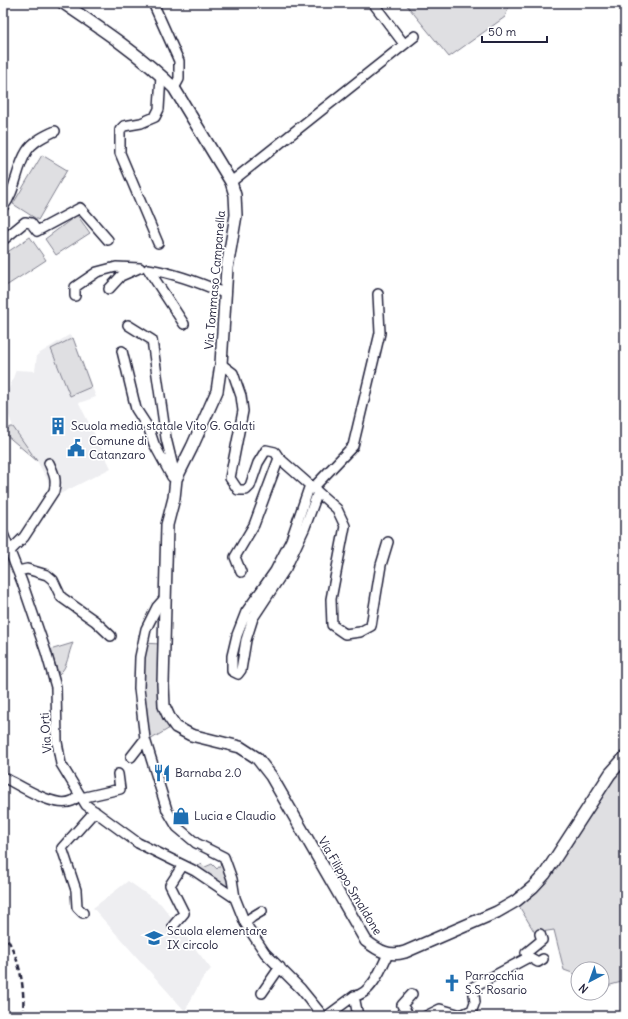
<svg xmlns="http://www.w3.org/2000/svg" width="628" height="1019" font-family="Delius,sans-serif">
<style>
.built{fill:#eeeef1}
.green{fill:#dfdfe2;stroke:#80808e}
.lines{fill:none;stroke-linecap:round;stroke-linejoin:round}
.minor-casing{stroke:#22223b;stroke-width:12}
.tertiary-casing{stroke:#22223b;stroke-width:14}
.minor{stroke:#fff;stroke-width:9}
.tertiary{stroke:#fff;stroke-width:11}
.rail{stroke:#22223b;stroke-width:2.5;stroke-dasharray:6 3;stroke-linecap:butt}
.labels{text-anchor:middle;stroke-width:3.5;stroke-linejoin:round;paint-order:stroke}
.street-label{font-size:12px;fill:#22223b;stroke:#fff}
.poi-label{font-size:12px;fill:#22223b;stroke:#fff;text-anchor:start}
</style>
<rect width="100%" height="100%" fill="#fff"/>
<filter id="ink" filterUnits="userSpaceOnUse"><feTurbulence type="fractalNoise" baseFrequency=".025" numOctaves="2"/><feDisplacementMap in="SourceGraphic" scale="8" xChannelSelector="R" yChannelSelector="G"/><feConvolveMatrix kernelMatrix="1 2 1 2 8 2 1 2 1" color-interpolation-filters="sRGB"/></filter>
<g filter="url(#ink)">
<path class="built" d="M 69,335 L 73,338 L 96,397 L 79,403 L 111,468 L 56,496 L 51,491 L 47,479 L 37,461 L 13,427 L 4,402 L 16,370 L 35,371 L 37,355 Z
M 128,881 L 161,904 L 211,969 L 202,979 L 185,1011 L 93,908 Z"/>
<path class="green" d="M 405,3 L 510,3 L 505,17 L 449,57 Z
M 42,155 L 67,170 L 38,220 L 13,204 Z
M 77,215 L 90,233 L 56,255 L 45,239 Z
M 30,237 L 46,260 L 3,288 L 3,255 Z
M 73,338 L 91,387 L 70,396 L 51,349 Z
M 11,427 L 13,427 L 37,461 L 5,434 L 6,430 Z
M 73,643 C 68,652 68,668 59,674 L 50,650 Z
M 143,643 L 160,644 L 160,707 L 170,728 L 148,741 L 142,718 Z
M 625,767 L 625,981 L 607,986 L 602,984 L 602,969 L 578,969 L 578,975 L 564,970 L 554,930 L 535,933 L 516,901 L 543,883 L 566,853 L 618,773 Z
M 223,862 L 235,898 L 195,871 L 201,863 L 205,867 L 212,864 L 217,869 Z"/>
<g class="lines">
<g class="minor-casing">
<path id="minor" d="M 153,3 L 179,61 L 179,79 L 174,88
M 373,3 L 404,44
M 231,182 L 415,36
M 3,207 C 16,191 16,168 27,151 C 33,141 45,136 55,131
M 3,240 L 25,222 L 31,223 L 37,231 L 80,208 L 108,240
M 158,243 L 120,153 L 120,130 L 124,126 L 141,123 L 155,117 L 159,109 L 161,75
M 109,289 L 121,276 L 137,269
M 75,296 L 75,287 L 97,272 L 116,267 L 140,268
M 184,324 L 148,269 C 174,273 201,283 226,294
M 128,325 L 152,340 L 166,438 L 176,479
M 122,351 L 136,409 L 149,429 L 154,444 L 172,477
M 221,364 L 233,373 L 241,396 L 243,411 L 230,478 L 238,490 L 246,490 L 250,486 L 258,463 L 266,450 L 275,452 L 279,458 L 337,509 L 345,526 L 331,599 L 332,625 L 345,634 L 360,632 L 371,626 L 381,565 L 388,542
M 310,485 L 291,540 L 275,571 L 246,612 L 237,635 L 232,656 L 232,671 L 238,674 L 241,670 L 246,640 L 253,618 L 286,568 L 305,527 L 318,492
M 313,488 L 353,446 L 380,333 L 378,294
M 3,534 L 22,582 L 46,652 L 56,687 L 57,742 L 61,764 L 86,805 L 138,843 L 195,871 L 235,898
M 10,551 L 24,537 L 54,491 C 57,480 54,474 49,463
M 18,571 L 27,569 L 47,575 L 53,580 L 61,597 L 95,621 L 111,636
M 241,572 L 235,557 L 254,525 L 279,458
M 165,598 L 157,607 L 146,629 L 140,657 L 139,688 L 145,739 L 167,810 L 177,827 L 196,843 L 224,857 L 232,879 L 235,898 L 245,923 L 265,953 L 301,989 L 323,1016
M 131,757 L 145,739
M 3,777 C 19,785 55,809 72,801 C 75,800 77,796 79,795
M 81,798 L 120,789 L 118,774
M 83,913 L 77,907 L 76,890 L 62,848 L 95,811
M 245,923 L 252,917 L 262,911
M 173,926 L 184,913 L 170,885 L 183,865
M 529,957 L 538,962 L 543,959
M 262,993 L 280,967
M 354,996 L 358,1016
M 327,1016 L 354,996 C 371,995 382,967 388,954
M 409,1016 L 402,1005 L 412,994
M 426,1016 L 440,1009 L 461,1015 L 472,1010 L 475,1002 L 473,987 L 529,957 L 526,953 L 542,940 L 540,934"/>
</g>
<g class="tertiary-casing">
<path id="tertiary" d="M 63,3 C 100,28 142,56 174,88 L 231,182 L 235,195 L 236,215 L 227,268 L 221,364 L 217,391 L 192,447 L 176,479 L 174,498 L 167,525 L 163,684 L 164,706 L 169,717 L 176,727 L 191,735 L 240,747 L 257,758 L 271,776 L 366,941 C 379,951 389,957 405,952 L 497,912 L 516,901 L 533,887 L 545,874 L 610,774 L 625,757"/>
</g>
<use href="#minor" class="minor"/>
<use href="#tertiary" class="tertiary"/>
<path class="rail" d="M 3,932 C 20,957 25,986 23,1016"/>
</g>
</g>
<defs>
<g id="building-bare" transform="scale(1.38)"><path d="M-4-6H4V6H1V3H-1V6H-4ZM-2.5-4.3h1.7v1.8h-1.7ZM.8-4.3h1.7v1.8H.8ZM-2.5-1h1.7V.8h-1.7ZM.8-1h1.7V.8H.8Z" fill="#1f6fb2" stroke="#fff" stroke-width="2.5" paint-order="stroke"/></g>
<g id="civic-bare" transform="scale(1.38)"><path d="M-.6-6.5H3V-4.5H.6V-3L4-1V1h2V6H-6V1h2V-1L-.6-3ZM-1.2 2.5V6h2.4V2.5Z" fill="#1f6fb2" stroke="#fff" stroke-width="2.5" paint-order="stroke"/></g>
<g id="restaurant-bare" transform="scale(1.38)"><path d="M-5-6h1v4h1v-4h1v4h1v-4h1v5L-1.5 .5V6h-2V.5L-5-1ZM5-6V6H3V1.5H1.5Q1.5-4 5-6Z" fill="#1f6fb2" stroke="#fff" stroke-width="2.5" paint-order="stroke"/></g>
<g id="shop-bare" transform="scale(1.38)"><path d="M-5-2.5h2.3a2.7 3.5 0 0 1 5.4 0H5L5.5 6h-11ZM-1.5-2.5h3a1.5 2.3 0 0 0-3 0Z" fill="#1f6fb2" stroke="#fff" stroke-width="2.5" paint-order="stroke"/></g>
<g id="school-bare" transform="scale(1.38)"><path d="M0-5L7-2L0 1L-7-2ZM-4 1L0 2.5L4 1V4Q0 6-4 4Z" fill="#1f6fb2" stroke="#fff" stroke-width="2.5" paint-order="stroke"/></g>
<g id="church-bare" transform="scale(1.38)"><path d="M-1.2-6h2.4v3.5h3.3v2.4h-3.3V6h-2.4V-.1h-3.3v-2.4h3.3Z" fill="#1f6fb2" stroke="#fff" stroke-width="2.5" paint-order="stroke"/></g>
</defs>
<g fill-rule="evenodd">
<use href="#building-bare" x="58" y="426"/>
<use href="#civic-bare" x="76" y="448"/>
<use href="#restaurant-bare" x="162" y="773"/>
<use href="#shop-bare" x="181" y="816"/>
<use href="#school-bare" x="154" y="938"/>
<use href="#church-bare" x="452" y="983"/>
</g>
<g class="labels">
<g class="street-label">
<text transform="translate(215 280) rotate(-85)" y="4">Via Tommaso Campanella</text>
<text transform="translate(46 733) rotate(-94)" y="4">Via Orti</text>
<text transform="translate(350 886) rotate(59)" y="4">Via Filippo Smaldone</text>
</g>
<g class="poi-label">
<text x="71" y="430">Scuola media statale Vito G. Galati</text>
<text x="89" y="445">Comune di<tspan x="89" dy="14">Catanzaro</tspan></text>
<text x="175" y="777">Barnaba 2.0</text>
<text x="194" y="820">Lucia e Claudio</text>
<text x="167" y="935">Scuola elementare<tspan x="167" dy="14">IX circolo</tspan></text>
<text x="465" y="980">Parrocchia<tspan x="465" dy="14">S.S. Rosario</tspan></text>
</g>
</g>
<rect width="628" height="1019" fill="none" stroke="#fff" stroke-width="16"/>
<rect x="8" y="8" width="612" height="1003" fill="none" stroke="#22223b" stroke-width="1.5" filter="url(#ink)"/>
<g transform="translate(590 981) rotate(221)"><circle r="19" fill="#ffffff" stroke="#a7a7b1"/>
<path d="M0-3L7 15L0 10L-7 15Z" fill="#1f6fb2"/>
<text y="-6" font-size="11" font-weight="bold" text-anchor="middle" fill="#22223b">N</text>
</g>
<path d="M482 36v6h65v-6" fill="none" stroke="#22223b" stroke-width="2"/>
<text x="488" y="36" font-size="12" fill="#22223b" stroke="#ffffff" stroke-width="3" paint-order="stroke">50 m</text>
</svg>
